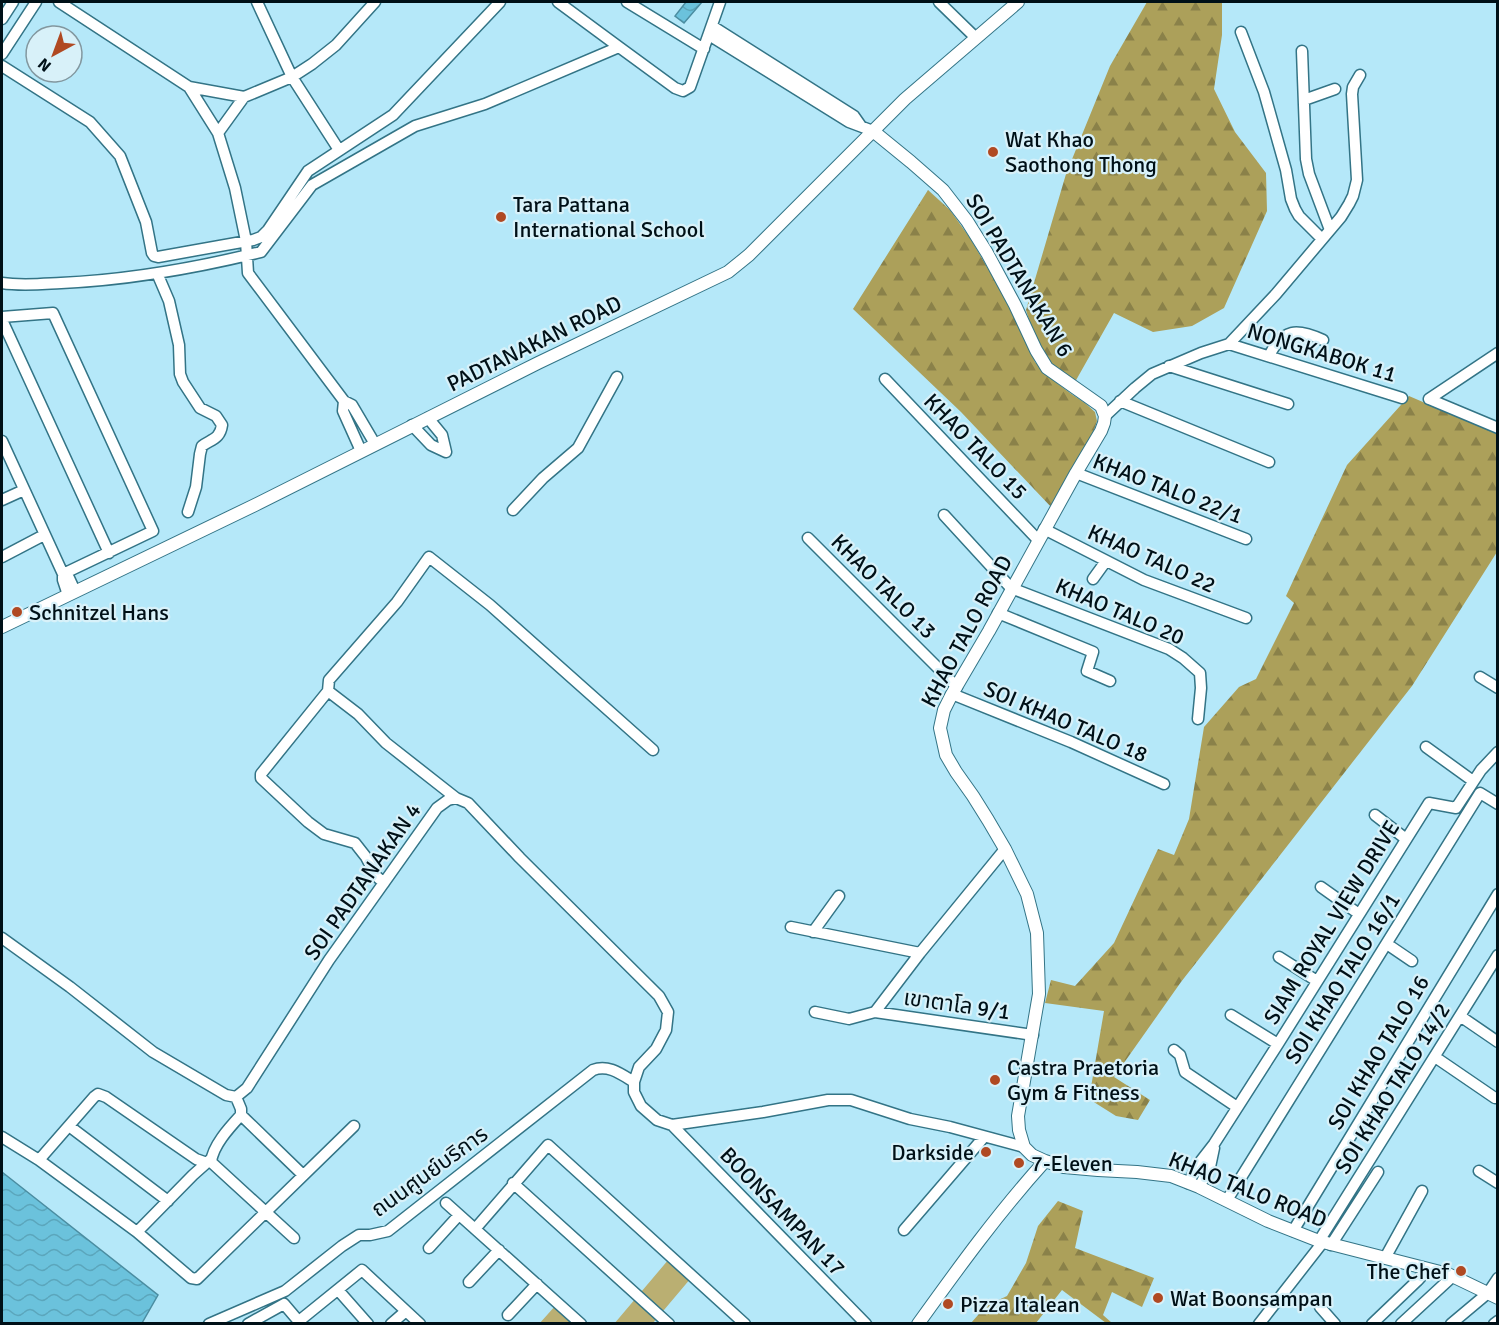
<svg xmlns="http://www.w3.org/2000/svg" width="1499" height="1325" font-family="Signika,'Noto Sans Thai',sans-serif">
<style>
.green{fill:#baaf72}
.forest{fill:url(#forest-firs)}
.water{fill:url(#water-waves);stroke:#4b8da1;stroke-width:1.5}
.lines{fill:none;stroke-linecap:round;stroke-linejoin:round}
.minor-casing{stroke:#337486;stroke-width:13}
.tertiary-casing{stroke:#337486;stroke-width:14}
.minor{stroke:#fff;stroke-width:10}
.tertiary{stroke:#fff;stroke-width:12}
.poi-dot{fill:#b04922;stroke:#d8f1f9;stroke-width:2}
.labels{text-anchor:middle;stroke-width:4.5;stroke-linejoin:round;paint-order:stroke}
.poi-label{font-size:22px;fill:#001017;stroke:#d8f1f9;text-anchor:start}
.street-label{font-size:22px;fill:#001017;stroke:#d8f1f9}
</style>
<defs>
<pattern id="forest-firs" width="22" height="20" patternUnits="userSpaceOnUse" patternTransform="scale(1.5)"><rect width="22" height="20" fill="#aca05a"/><path d="M5 1l3.5 6h-7zM16 11l3.5 6h-7z" fill="#8a8149"/></pattern>
<pattern id="water-waves" width="16" height="10" patternUnits="userSpaceOnUse" patternTransform="scale(1.5)"><rect width="16" height="10" fill="#6bc2dc"/><path d="M0 5q4-4 8 0t8 0" fill="none" stroke="#5ba6bc"/></pattern>
</defs>
<rect width="100%" height="100%" fill="#b5e8f9"/>
<path class="green" d="M 669,1259 L 691,1278 L 653,1323 L 614,1324 Z
M 556,1305 L 577,1324 L 539,1324 Z"/>
<path class="forest" d="M 1147,2 L 1222,2 L 1222,35 L 1214,89 L 1235,132 L 1266,173 L 1267,211 L 1224,308 L 1192,326 L 1153,332 L 1114,313 L 1075,382 L 1050,363 L 1033,333 L 1026,310 L 1066,174 L 1110,66 Z
M 928,190 L 950,210 L 970,238 L 1013,311 L 1035,362 L 1049,377 L 1070,393 L 1085,403 L 1095,412 L 1097,421 L 1091,439 L 1052,508 L 961,412 L 853,309 Z
M 1409,396 L 1497,434 L 1497,552 L 1412,686 L 1181,982 L 1114,1077 L 1150,1100 L 1138,1120 L 1116,1116 L 1089,1099 L 1104,1011 L 1045,1003 L 1051,980 L 1075,986 L 1114,943 L 1158,849 L 1174,855 L 1189,819 L 1204,727 L 1239,687 L 1256,679 L 1294,603 L 1286,596 L 1347,465 Z
M 1058,1201 L 1083,1211 L 1075,1248 L 1154,1278 L 1142,1307 L 1112,1292 L 1103,1315 L 1112,1323 L 1106,1323 L 1062,1290 L 1036,1323 L 971,1323 L 986,1306 L 1007,1296 L 1026,1263 L 1038,1226 Z"/>
<path class="water" d="M 686,2 L 702,2 L 684,23 L 675,16 Z
M 2,1172 L 158,1295 L 142,1323 L 2,1323 Z"/>
<g class="lines">
<g class="minor-casing">
<path id="minor" d="M 59,2 L 189,87 L 218,133 L 235,188 L 246,241 L 248,273 L 344,401 L 352,405 L 375,444
M 257,2 L 292,77 L 339,150
M 558,2 L 619,47
M 627,2 L 704,49
M 939,2 L 976,38
M 2,19 L 13,2
M 712,26 L 854,116 L 861,126
M 1241,32 L 1264,92 L 1286,170 L 1291,199 L 1295,209 L 1299,216 L 1322,239
M 709,35 L 849,122 L 873,131
M 2,54 L 36,2
M 2,66 L 90,122 L 120,156 L 146,222 L 152,253 L 154,256 L 158,257 L 253,240 L 261,237 L 268,230 L 308,171 L 393,115 L 500,2
M 189,87 L 244,97 L 292,77 L 312,64 L 336,45 L 375,2
M 1304,100 L 1335,89
M 218,133 L 244,97
M 1330,230 L 1341,217 L 1349,204 L 1353,196 L 1357,180 L 1352,94 L 1353,87 L 1360,75
M 157,273 L 169,301 L 179,345 L 180,374 L 183,382 L 200,408 L 216,416 L 222,425 C 220,439 212,439 202,446 L 200,454 L 196,487 L 188,512
M 2,283 C 21,286 41,284 61,283 C 128,280 196,268 261,252 L 312,185 L 415,126 L 485,104 L 619,47 L 675,88 L 683,91 L 690,87 L 720,2
M 2,317 L 53,313 L 153,531 L 63,574 L 2,441
M 2,320 L 109,553
M 1229,344 L 1402,398
M 1269,356 C 1283,328 1297,328 1323,340
M 1169,366 L 1288,404
M 885,379 L 1038,540
M 1429,399 L 1498,353
M 1429,399 L 1498,428
M 344,401 L 343,411 L 361,451
M 1120,401 L 1269,462
M 1105,416 L 1135,388 L 1152,374 L 1201,353 L 1229,344 L 1276,294 L 1330,230 L 1309,174 L 1306,159 L 1302,51
M 428,418 L 442,435 L 446,452
M 412,425 L 431,445 L 446,452
M 1076,473 L 1246,539
M 2,500 L 24,490
M 513,510 L 543,478 L 578,448 L 617,377
M 944,515 L 1011,588 L 1169,649 L 1183,658 L 1200,673 L 1201,688 L 1198,719
M 1044,529 L 1144,580 L 1246,618
M 808,538 L 957,687
M 2,557 L 44,535
M 1093,579 L 1106,561
M 68,595 L 63,580 L 63,574 L 69,578 L 75,591
M 998,613 L 1093,652 L 1087,671 L 1110,681
M 1480,677 L 1498,688
M 328,691 L 261,774 L 261,778 L 308,822 L 324,834 L 355,843 L 366,857 L 376,876 L 384,883
M 952,694 L 1071,742 L 1164,784
M 1426,747 L 1473,781
M 456,798 L 386,743 L 358,714 L 328,691 L 329,680 L 397,602 L 429,557 L 490,605 L 653,750
M 1375,815 L 1406,839
M 1321,887 L 1359,914
M 791,927 L 920,953
M 813,932 L 839,896
M 2,938 L 70,987 L 153,1052 L 226,1095 L 236,1097 L 247,1088 L 329,960 L 437,808 L 448,800 L 456,798 L 468,803 L 520,858 L 659,996 L 668,1012 L 666,1030 L 656,1049 L 639,1067 L 634,1082 L 634,1092 L 641,1106 L 657,1120 L 672,1125 L 866,1324
M 1387,944 L 1412,961
M 1279,957 L 1317,981
M 815,1012 L 849,1019 L 875,1012 L 920,953 L 1005,849
M 875,1012 L 1033,1035
M 1231,1015 L 1278,1044
M 1460,1016 L 1498,1042
M 1174,1050 L 1180,1055 L 1185,1072 L 1237,1107
M 1435,1057 L 1495,1098
M 236,1097 L 241,1109 L 241,1115 C 230,1127 213,1145 211,1162 L 294,1238
M 241,1115 L 303,1175
M 672,1125 L 763,1112 L 828,1100 L 851,1100 L 910,1119 L 950,1127 L 1024,1147
M 69,1126 L 168,1201
M 2,1137 L 39,1160 L 137,1232
M 211,1159 L 193,1175 L 137,1232 L 191,1278 L 197,1279 L 354,1126
M 39,1160 L 94,1097 L 98,1094 L 106,1097 L 196,1159 L 207,1163
M 1479,1171 L 1498,1183
M 513,1183 L 669,1324
M 1188,1183 L 1200,1162 L 1214,1144 L 1278,1044 L 1429,803 L 1456,808 L 1481,770 L 1498,752
M 1199,1187 L 1210,1167 L 1214,1148
M 1227,1200 L 1480,793 L 1498,804
M 446,1203 L 581,1324
M 475,1229 L 548,1145 L 745,1324
M 904,1230 L 984,1137
M 1293,1231 L 1498,894
M 1319,1241 L 1498,955
M 1331,1245 L 1378,1172
M 429,1248 L 459,1215
M 1385,1258 L 1422,1191
M 469,1282 L 499,1250
M 338,1290 L 368,1324
M 1320,1307 L 1335,1324
M 508,1315 L 537,1284
M 299,1321 L 362,1270 L 420,1324
M 209,1324 L 285,1291 L 342,1246 L 359,1235 L 370,1235 L 388,1231 L 593,1070 C 608,1064 621,1074 634,1082
M 248,1324 L 284,1304 L 301,1324
M 391,1324 L 406,1311
M 1259,1324 L 1323,1242
M 1372,1324 L 1417,1281 L 1428,1269
M 1401,1324 L 1453,1276
M 1451,1324 L 1488,1293 L 1498,1278
M 1494,1324 L 1498,1321"/>
</g>
<g class="tertiary-casing">
<path id="tertiary" d="M 873,131 L 911,162 L 943,190 L 967,221 L 987,253 L 1015,305 L 1036,350 L 1047,368 L 1101,406 L 1105,416 L 1104,423 L 1101,431 L 1076,473 L 989,631 L 952,694 L 944,710 L 940,728 L 946,755 L 956,772 L 973,796 L 988,820 L 1005,849 L 1027,894 L 1037,933 L 1039,994 L 1018,1116 L 1019,1130 L 1024,1147 L 1032,1155 L 1045,1161 L 1064,1167 L 1098,1170 L 1137,1172 L 1171,1176 L 1199,1187 L 1268,1221 L 1319,1241 L 1448,1274 L 1498,1298
M 2,627 L 255,505 L 538,363 L 728,272 L 749,255 L 905,99 L 1018,2
M 918,1324 C 959,1267 998,1213 1045,1161"/>
</g>
<use href="#minor" class="minor"/>
<use href="#tertiary" class="tertiary"/>
</g>
<g class="poi-dot">
<circle cx="993" cy="152" r="6"/>
<circle cx="501" cy="217" r="6"/>
<circle cx="17" cy="612" r="6"/>
<circle cx="995" cy="1080" r="6"/>
<circle cx="986" cy="1152" r="6"/>
<circle cx="1019" cy="1163" r="6"/>
<circle cx="1461" cy="1271" r="6"/>
<circle cx="1158" cy="1298" r="6"/>
<circle cx="948" cy="1304" r="6"/>
</g>
<g class="labels">
<g class="poi-label">
<text x="1005" y="147">Wat Khao<tspan x="1005" dy="25">Saothong Thong</tspan></text>
<text x="513" y="212">Tara Pattana<tspan x="513" dy="25">International School</tspan></text>
<text x="29" y="620">Schnitzel Hans</text>
<text x="1007" y="1075">Castra Praetoria<tspan x="1007" dy="25">Gym &amp; Fitness</tspan></text>
<text x="974" y="1160" text-anchor="end">Darkside</text>
<text x="1031" y="1171">7-Eleven</text>
<text x="1449" y="1279" text-anchor="end">The Chef</text>
<text x="1170" y="1306">Wat Boonsampan</text>
<text x="960" y="1312">Pizza Italean</text>
</g>
<g class="street-label">
<text transform="translate(1020 275) rotate(59)" y="8">SOI PADTANAKAN 6</text>
<text transform="translate(534 343) rotate(-26)" y="8">PADTANAKAN ROAD</text>
<text transform="translate(1322 352) rotate(17)" y="8">NONGKABOK 11</text>
<text transform="translate(976 446) rotate(46)" y="8">KHAO TALO 15</text>
<text transform="translate(1168 488) rotate(21)" y="8">KHAO TALO 22/1</text>
<text transform="translate(1152 558) rotate(24)" y="8">KHAO TALO 22</text>
<text transform="translate(884 586) rotate(45)" y="8">KHAO TALO 13</text>
<text transform="translate(1120 611) rotate(23)" y="8">KHAO TALO 20</text>
<text transform="translate(966 631) rotate(-62)" y="8">KHAO TALO ROAD</text>
<text transform="translate(1066 721) rotate(23)" y="8">SOI KHAO TALO 18</text>
<text transform="translate(362 881) rotate(-55)" y="8">SOI PADTANAKAN 4</text>
<text transform="translate(1331 922) rotate(-58)" y="8">SIAM ROYAL VIEW DRIVE</text>
<text transform="translate(1342 978) rotate(-58)" y="8">SOI KHAO TALO 16/1</text>
<text transform="translate(957 1004) rotate(8)" y="8">เขาตาโล 9/1</text>
<text transform="translate(1378 1052) rotate(-59)" y="8">SOI KHAO TALO 16</text>
<text transform="translate(1392 1088) rotate(-58)" y="8">SOI KHAO TALO 14/2</text>
<text transform="translate(429 1171) rotate(-36)" y="8">ถนนศูนย์บริการ</text>
<text transform="translate(1248 1189) rotate(22)" y="8">KHAO TALO ROAD</text>
<text transform="translate(783 1211) rotate(46)" y="8">BOONSAMPAN 17</text>
</g>
</g>
<rect width="1499" height="1325" fill="none" stroke="#001017" stroke-width="6"/>
<g transform="translate(54 54) rotate(221)"><circle r="28" fill="#d8f1f9" stroke="#82979f" stroke-width="1.5"/>
<path d="M0-4.5L10 22L0 15L-10 22Z" fill="#b04922"/>
<text y="-9" font-size="16" font-weight="bold" text-anchor="middle" fill="#001017">N</text>
</g>
</svg>
